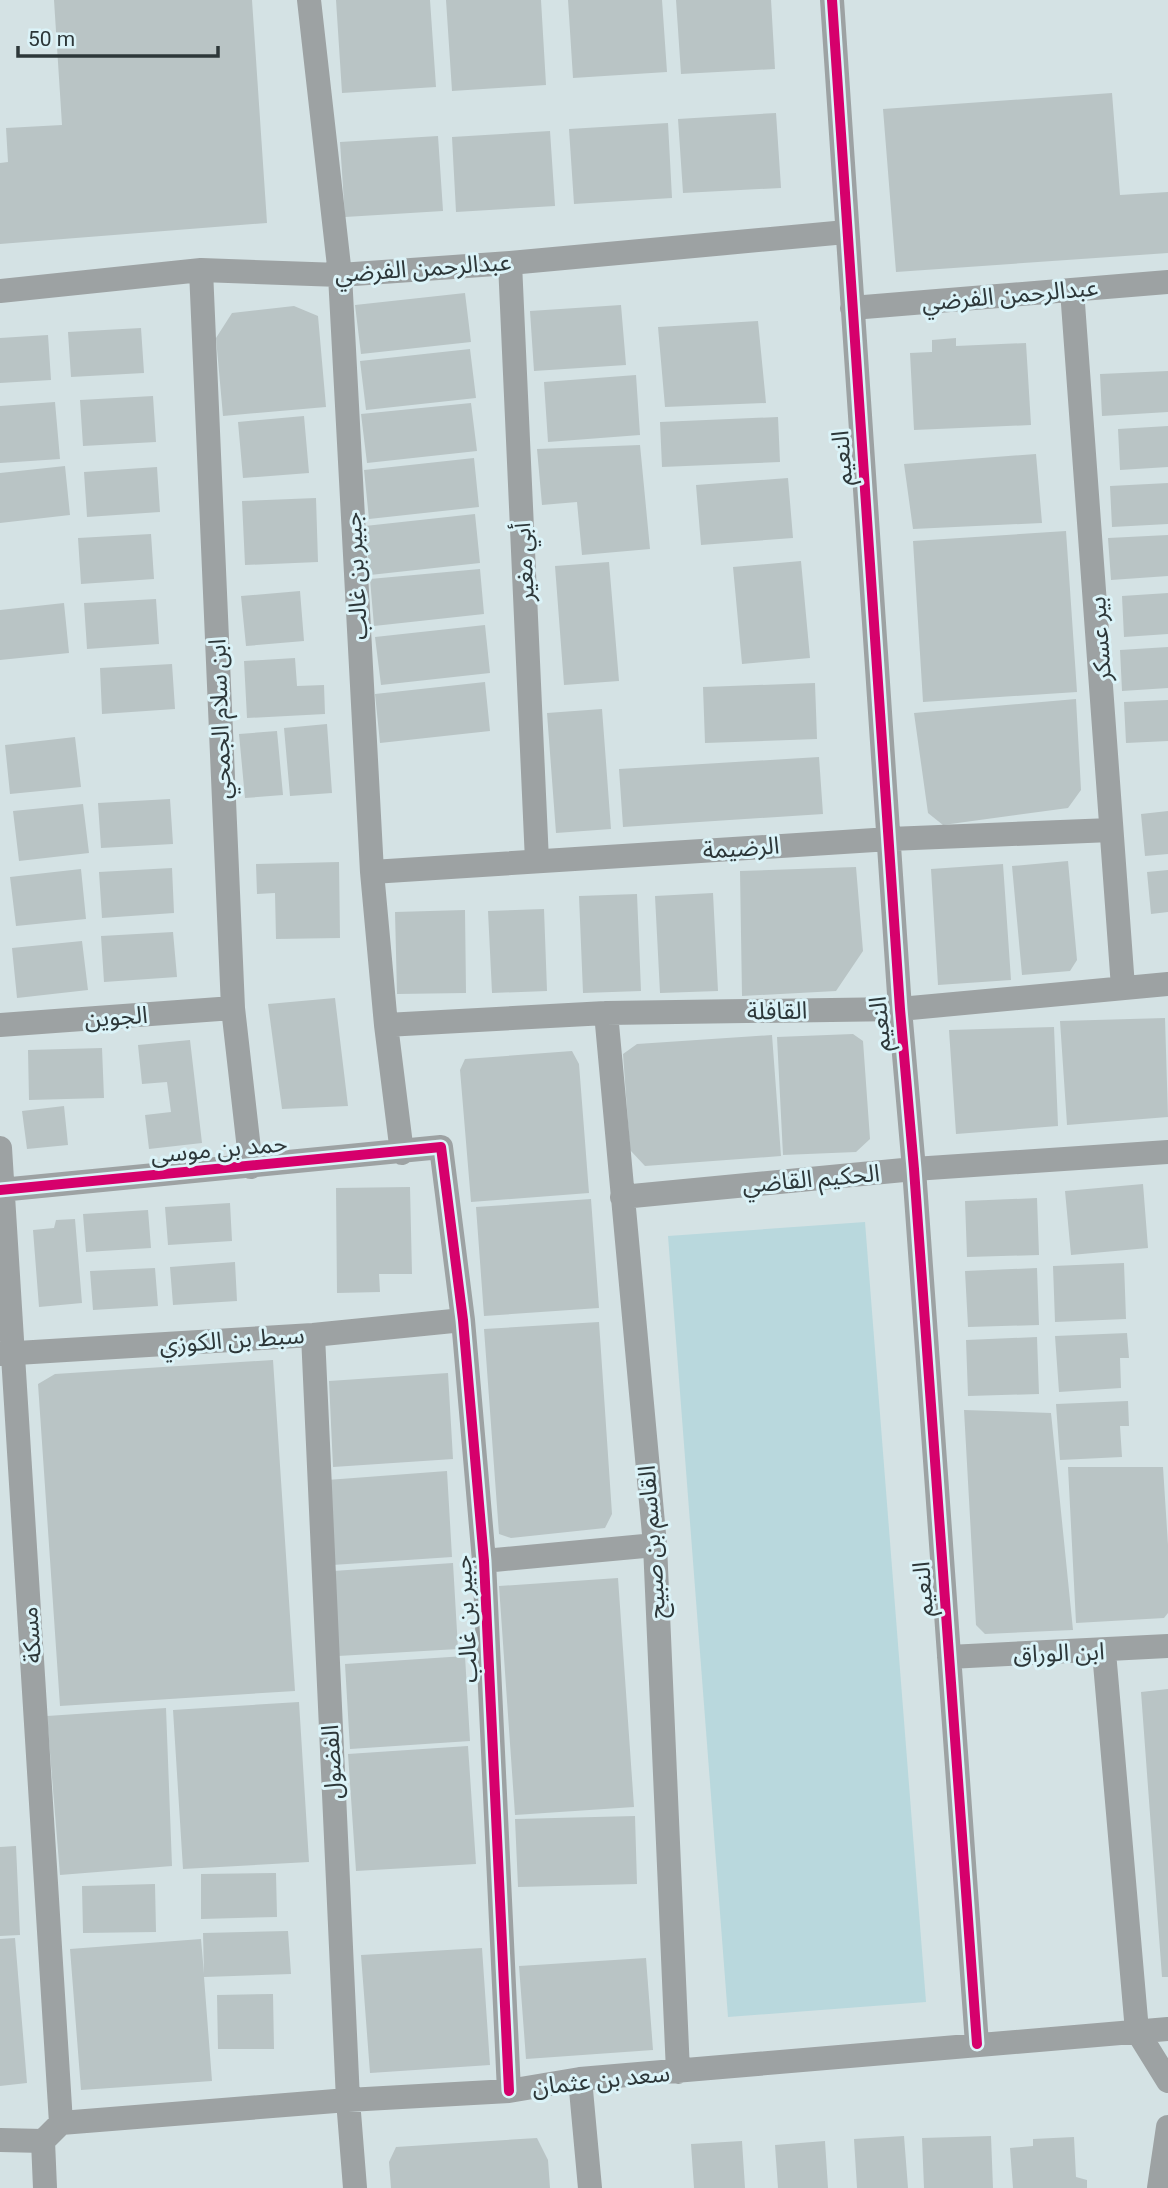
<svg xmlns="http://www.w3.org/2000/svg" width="1168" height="2188" font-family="Roboto,'Noto Sans Arabic',sans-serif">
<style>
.green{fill:#b9d8dd}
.building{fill:#b9c4c5}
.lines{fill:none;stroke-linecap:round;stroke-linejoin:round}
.minor{stroke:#9da2a3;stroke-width:24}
.cycleway-casing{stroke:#dbf3f8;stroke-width:15}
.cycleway{stroke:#d6006c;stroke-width:10}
.labels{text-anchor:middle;stroke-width:6;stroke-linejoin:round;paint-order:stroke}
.street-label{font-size:24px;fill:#2d3739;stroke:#dbf3f8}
</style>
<rect width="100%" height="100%" fill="#d4e2e4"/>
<path class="green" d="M 865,1222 L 926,2002 L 728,2017 L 668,1236 Z"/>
<path class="building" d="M 54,0 L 252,0 L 267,223 L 0,244 L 0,163 L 8,162 L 6,128 L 62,125 Z
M 336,0 L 430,0 L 436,87 L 342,93 Z
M 446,0 L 541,0 L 546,85 L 452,91 Z
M 568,0 L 662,0 L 667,72 L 573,78 Z
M 676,0 L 771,0 L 775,69 L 681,74 Z
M 1112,93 L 1120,195 L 1168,192 L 1168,253 L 896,272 L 883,109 Z
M 776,113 L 781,188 L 683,193 L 678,119 Z
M 668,123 L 672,198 L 574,204 L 569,129 Z
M 550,131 L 555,206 L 456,212 L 452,137 Z
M 438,136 L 443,211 L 345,217 L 340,142 Z
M 465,293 L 471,342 L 361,354 L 355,305 Z
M 621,305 L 626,365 L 534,371 L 530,311 Z
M 294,306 L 318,316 L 326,407 L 223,416 L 216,338 L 232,313 Z
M 758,321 L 766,403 L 665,407 L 658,327 Z
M 141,328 L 144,373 L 71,377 L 68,332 Z
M 48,335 L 51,380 L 0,383 L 0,338 Z
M 956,338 L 956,346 L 1026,343 L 1031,425 L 914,430 L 910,353 L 932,352 L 932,340 Z
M 470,349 L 476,398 L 366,410 L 360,361 Z
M 1168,371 L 1168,412 L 1102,416 L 1100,374 Z
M 636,375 L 640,435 L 548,442 L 544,382 Z
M 153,396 L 156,442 L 83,446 L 80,400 Z
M 55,402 L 60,459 L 0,463 L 0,406 Z
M 471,403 L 477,451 L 367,463 L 361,414 Z
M 304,416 L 309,473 L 243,478 L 238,422 Z
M 778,417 L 780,462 L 662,467 L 660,422 Z
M 1168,426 L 1168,467 L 1120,470 L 1118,429 Z
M 640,445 L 650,549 L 582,555 L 577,502 L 542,505 L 537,449 Z
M 1036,454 L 1042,523 L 913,529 L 904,464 Z
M 474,458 L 479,507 L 369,519 L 364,470 Z
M 65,466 L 70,515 L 0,523 L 0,473 Z
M 157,467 L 160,512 L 87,517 L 84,472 Z
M 788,478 L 793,538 L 701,545 L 696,485 Z
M 1168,483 L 1168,524 L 1112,527 L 1110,486 Z
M 316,498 L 318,562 L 245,565 L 242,501 Z
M 475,514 L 480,563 L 370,575 L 365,526 Z
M 1066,531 L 1077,692 L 923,702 L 913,541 Z
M 151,534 L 154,579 L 81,584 L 78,538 Z
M 1168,535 L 1168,576 L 1111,580 L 1108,538 Z
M 801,561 L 810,658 L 742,664 L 733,567 Z
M 609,562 L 619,681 L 564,685 L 555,566 Z
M 480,569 L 484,614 L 374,626 L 370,579 Z
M 300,591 L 304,641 L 246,646 L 241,596 Z
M 1168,593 L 1168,634 L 1124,637 L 1122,596 Z
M 156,599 L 159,644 L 87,649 L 84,603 Z
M 64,603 L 69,653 L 0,660 L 0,610 Z
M 485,625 L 490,673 L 381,685 L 375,637 Z
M 1168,647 L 1168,688 L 1122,691 L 1120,650 Z
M 295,658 L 297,686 L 324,685 L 325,714 L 247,718 L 244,661 Z
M 172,664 L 175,709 L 102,714 L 100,668 Z
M 485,682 L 490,731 L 380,743 L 375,694 Z
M 815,683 L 817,739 L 705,743 L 703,687 Z
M 1076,699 L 1081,790 L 1068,808 L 943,825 L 928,813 L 914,713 Z
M 1168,700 L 1168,741 L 1126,743 L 1124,702 Z
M 602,709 L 611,829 L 556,833 L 547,713 Z
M 327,724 L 332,793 L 290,796 L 284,728 Z
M 277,731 L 283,795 L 245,798 L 239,734 Z
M 75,737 L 81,787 L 10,794 L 5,745 Z
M 819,757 L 823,814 L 623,827 L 619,769 Z
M 170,799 L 173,844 L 101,848 L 98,803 Z
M 83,804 L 89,853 L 19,861 L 13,811 Z
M 1168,811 L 1168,854 L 1145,856 L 1141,814 Z
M 1068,861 L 1077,960 L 1070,971 L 1022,975 L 1012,866 Z
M 339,862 L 340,938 L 276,939 L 275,893 L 257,894 L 256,864 Z
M 1003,864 L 1011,980 L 938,985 L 931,869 Z
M 856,867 L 863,951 L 836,991 L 742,996 L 740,871 Z
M 172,868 L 174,913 L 102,918 L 99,872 Z
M 81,869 L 86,919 L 16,926 L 10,877 Z
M 1168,870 L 1168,912 L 1151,914 L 1147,872 Z
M 713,893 L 718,991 L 660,993 L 655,896 Z
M 637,894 L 641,991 L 583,993 L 579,896 Z
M 544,909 L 547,991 L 492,993 L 488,911 Z
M 465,910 L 466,993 L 397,994 L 395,912 Z
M 173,932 L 177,977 L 104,982 L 101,936 Z
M 82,941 L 88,990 L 17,998 L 12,948 Z
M 335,998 L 348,1106 L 282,1109 L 268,1004 Z
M 1165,1018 L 1168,1117 L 1067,1125 L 1060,1021 Z
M 1054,1027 L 1058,1126 L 956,1134 L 949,1030 Z
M 853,1034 L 863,1041 L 870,1139 L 856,1152 L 783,1155 L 777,1037 Z
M 772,1035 L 781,1156 L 645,1166 L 630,1150 L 623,1054 L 637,1044 Z
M 190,1040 L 202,1143 L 149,1149 L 145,1115 L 171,1112 L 167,1082 L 142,1084 L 138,1045 Z
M 102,1048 L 104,1098 L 29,1100 L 28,1050 Z
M 572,1051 L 579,1064 L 589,1193 L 471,1202 L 460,1070 L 465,1059 Z
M 64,1106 L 68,1145 L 27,1149 L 22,1111 Z
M 1143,1184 L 1148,1248 L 1071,1255 L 1065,1191 Z
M 410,1187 L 412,1274 L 379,1274 L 380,1292 L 337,1293 L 336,1188 Z
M 1037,1198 L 1039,1255 L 967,1257 L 965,1201 Z
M 591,1199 L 599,1308 L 484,1316 L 476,1207 Z
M 230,1203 L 232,1241 L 168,1245 L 165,1207 Z
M 148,1210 L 151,1248 L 86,1252 L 83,1214 Z
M 75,1219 L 82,1303 L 39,1307 L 33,1230 L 54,1228 L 56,1220 Z
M 235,1262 L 237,1301 L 173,1305 L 170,1267 Z
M 1124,1263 L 1126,1319 L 1055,1322 L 1053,1266 Z
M 155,1268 L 158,1306 L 93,1310 L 90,1271 Z
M 1037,1268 L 1039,1325 L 968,1327 L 965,1271 Z
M 599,1322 L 612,1514 L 605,1528 L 511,1538 L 499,1534 L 484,1329 Z
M 1127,1333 L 1129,1358 L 1120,1358 L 1121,1388 L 1059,1392 L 1055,1336 Z
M 1037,1337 L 1039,1394 L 968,1396 L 966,1340 Z
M 273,1360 L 295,1691 L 60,1706 L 38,1384 L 55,1374 Z
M 448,1373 L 453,1459 L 333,1467 L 329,1381 Z
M 1128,1401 L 1129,1426 L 1120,1426 L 1122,1457 L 1060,1460 L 1056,1404 Z
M 964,1410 L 1051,1413 L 1073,1630 L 985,1634 L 976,1625 Z
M 1068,1467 L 1163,1467 L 1168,1545 L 1168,1613 L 1164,1618 L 1076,1623 Z
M 447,1471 L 452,1557 L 332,1565 L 327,1480 Z
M 453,1563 L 458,1649 L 338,1656 L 333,1571 Z
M 618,1578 L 634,1807 L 515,1815 L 499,1586 Z
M 465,1656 L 470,1741 L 350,1749 L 345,1664 Z
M 1168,1689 L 1168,1977 L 1162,1977 L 1141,1692 Z
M 299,1702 L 309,1862 L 183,1869 L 173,1710 Z
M 166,1708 L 172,1866 L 60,1875 L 47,1716 Z
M 468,1746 L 476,1864 L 356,1871 L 348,1754 Z
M 635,1816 L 637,1884 L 518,1887 L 515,1819 Z
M 16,1846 L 20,1935 L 0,1936 L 0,1847 Z
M 276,1873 L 277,1917 L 201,1919 L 201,1874 Z
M 155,1884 L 156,1932 L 83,1933 L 82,1886 Z
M 288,1931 L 291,1974 L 204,1977 L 212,2081 L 81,2090 L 70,1949 L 201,1939 L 204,1974 L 203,1933 Z
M 15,1938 L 27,2083 L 0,2086 L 0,1939 Z
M 482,1948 L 490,2065 L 370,2073 L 361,1955 Z
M 646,1958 L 653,2050 L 526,2059 L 519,1966 Z
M 273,1994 L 274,2049 L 218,2049 L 217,1995 Z
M 904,2136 L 908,2188 L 857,2188 L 854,2139 Z
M 991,2136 L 993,2188 L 924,2188 L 922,2138 Z
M 1074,2137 L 1076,2177 L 1087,2180 L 1087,2188 L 1013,2188 L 1010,2148 L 1033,2146 L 1033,2139 Z
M 537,2138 L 548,2160 L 550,2188 L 391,2188 L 389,2162 L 396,2147 Z
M 742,2141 L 745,2188 L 694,2188 L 691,2144 Z
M 825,2141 L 828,2188 L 778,2188 L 775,2145 Z"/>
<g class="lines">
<path class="minor" d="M 309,0 L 340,275 L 372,872 L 386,1025 L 402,1153
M 832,0 L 900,1009 L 914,1169 L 977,2044
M 510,263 L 537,861
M 201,270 L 233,1008 L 251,1167
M 1072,290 L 1123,987
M 0,291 L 201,270 L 340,275 L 510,263 L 846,232
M 852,308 L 1168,282
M 372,872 L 890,839 L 1111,830
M 606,1013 L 655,1545 L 678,2072
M 0,1025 L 233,1008
M 386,1025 L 606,1013 L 900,1009 L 1168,984
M 0,1148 L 61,2123
M 0,1190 L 441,1147 L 463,1320 L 484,1561 L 509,2091
M 622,1197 L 914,1169 L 1168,1152
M 313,1335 L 348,2100 L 355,2188
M 0,1354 L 313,1335 L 463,1320
M 484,1561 L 655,1545
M 1104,1652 L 1137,2031 L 1168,2081
M 949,1657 L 1168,1646
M 580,2079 L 590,2188
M 0,2140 L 43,2141 L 61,2123 L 348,2100 L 509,2091 L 580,2079 L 1168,2029
M 43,2141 L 45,2188
M 1159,2188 L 1168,2127"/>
<g class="cycleway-casing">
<path id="cycleway" d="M 832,0 L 900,1009 L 914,1169 L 977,2044
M 0,1190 L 441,1147 L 463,1320 L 484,1561 L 509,2091"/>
</g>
<use href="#cycleway" class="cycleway"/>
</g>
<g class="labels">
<g class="street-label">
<text transform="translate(423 268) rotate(-4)" y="8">عبدالرحمن الفرضي</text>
<text transform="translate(1010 295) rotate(-5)" y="8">عبدالرحمن الفرضي</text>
<text transform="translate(842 458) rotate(-94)" y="8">النعيم</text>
<text transform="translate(524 562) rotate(-93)" y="8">أبي مغير</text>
<text transform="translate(356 576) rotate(-93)" y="8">جبير بن غالب</text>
<text transform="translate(1100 639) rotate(-94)" y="8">بير عسكر</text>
<text transform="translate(220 719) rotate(-92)" y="8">ابن سلام الجمحي</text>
<text transform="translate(741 848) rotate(-4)" y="8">الرضيمة</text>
<text transform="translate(777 1011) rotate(-1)" y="8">القافلة</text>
<text transform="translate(116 1017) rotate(-4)" y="8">الجوين</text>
<text transform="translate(880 1024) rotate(-95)" y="8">النعيم</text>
<text transform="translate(219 1149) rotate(-5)" y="8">حمد بن موسى</text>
<text transform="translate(811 1179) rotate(-5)" y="8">الحكيم القاضي</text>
<text transform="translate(232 1340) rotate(-4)" y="8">سبط بن الكوزي</text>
<text transform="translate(652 1542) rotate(-94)" y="8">القاسم بن صبيح</text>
<text transform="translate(923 1589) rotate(-94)" y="8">النعيم</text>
<text transform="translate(466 1619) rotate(-93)" y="8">جبير بن غالب</text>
<text transform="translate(31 1635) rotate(-94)" y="8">مسكة</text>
<text transform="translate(1059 1653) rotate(-2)" y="8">ابن الوراق</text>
<text transform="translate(332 1762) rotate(-93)" y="8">الفضول</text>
<text transform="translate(601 2080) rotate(-6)" y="8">سعد بن عثمان</text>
</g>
</g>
<path d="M18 46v10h200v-10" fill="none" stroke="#2d3739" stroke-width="3.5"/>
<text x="28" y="46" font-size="21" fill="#2d3739" stroke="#dbf3f8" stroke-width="5" paint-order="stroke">50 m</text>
</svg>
